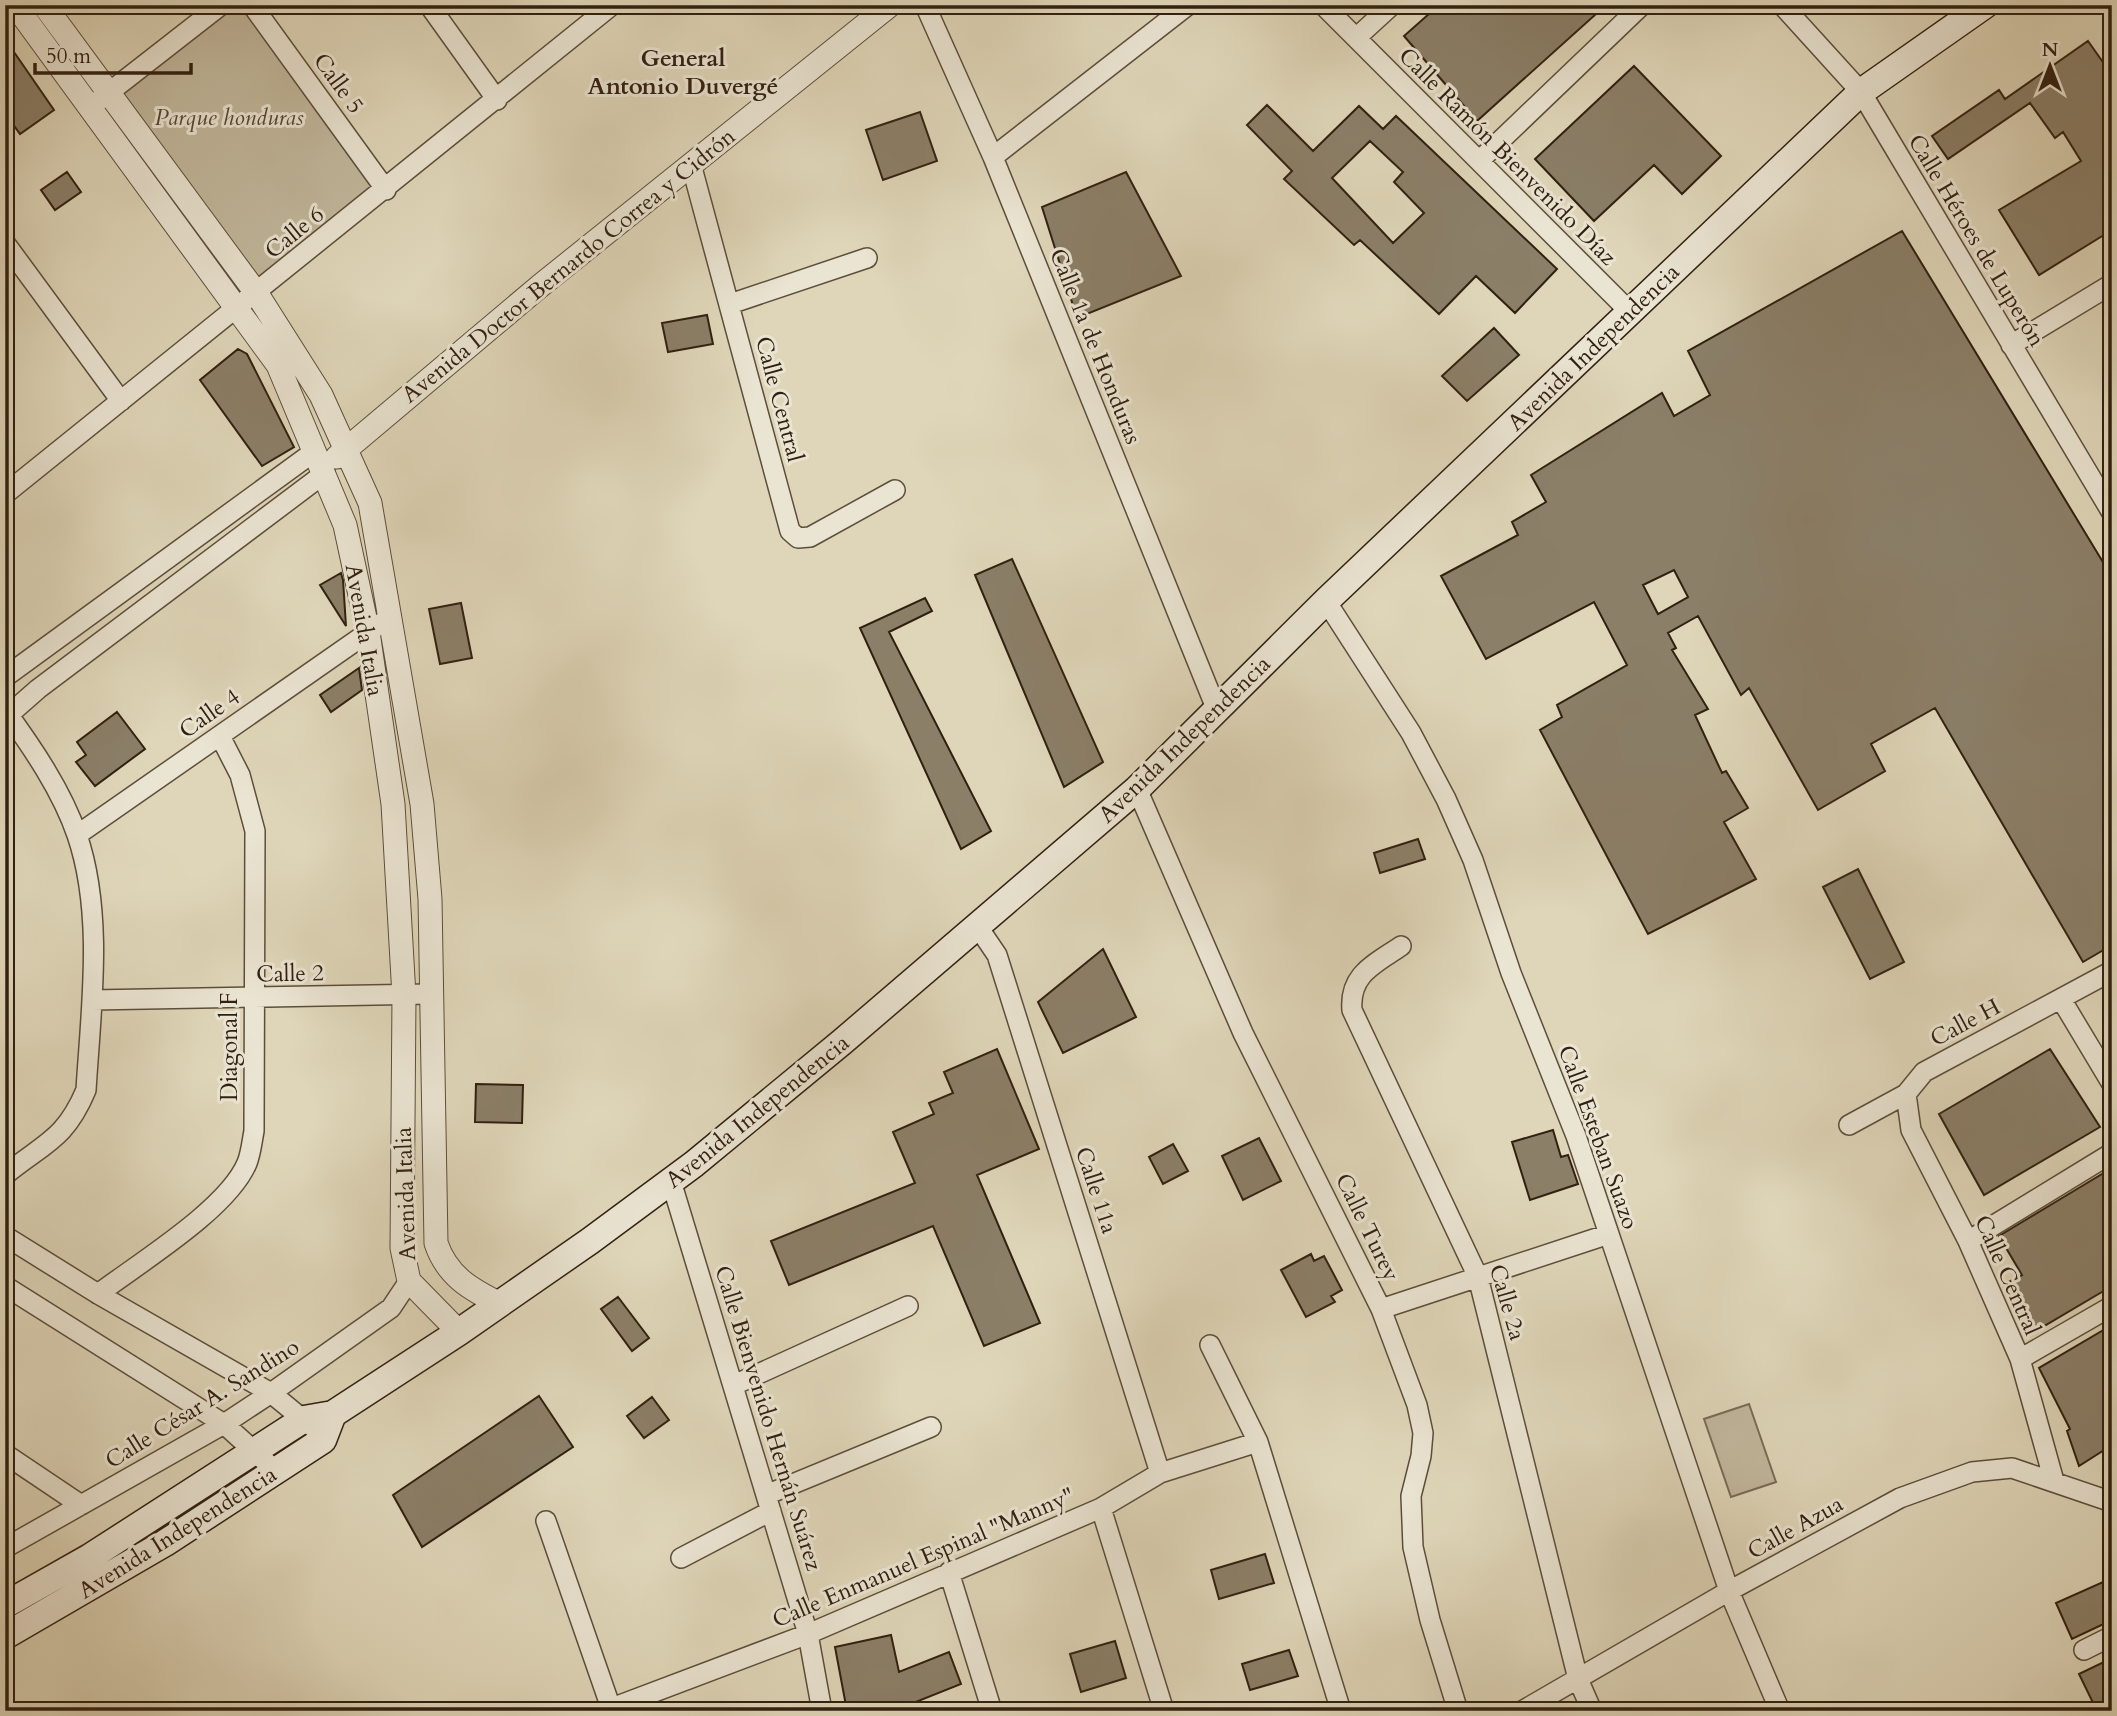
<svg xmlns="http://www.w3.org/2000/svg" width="2117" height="1716" font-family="Cardo,serif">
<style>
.green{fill:#c1b79c;stroke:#796c56;stroke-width:2}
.building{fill:#8b7f68;stroke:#312011;stroke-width:2;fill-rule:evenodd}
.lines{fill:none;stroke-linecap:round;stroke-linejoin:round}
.minor-casing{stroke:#5c4e3b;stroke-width:22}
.tertiary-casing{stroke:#5c4e3b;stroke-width:25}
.secondary-casing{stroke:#312011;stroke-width:29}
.minor{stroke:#eae4d2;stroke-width:19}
.tertiary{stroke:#eae4d2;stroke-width:23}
.secondary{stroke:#eae4d2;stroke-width:26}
.labels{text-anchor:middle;stroke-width:6;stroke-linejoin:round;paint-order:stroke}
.street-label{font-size:23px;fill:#312011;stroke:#eae4d2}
.park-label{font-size:23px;font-style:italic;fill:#554634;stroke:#eae4d2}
.neighbourhood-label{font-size:24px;font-weight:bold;fill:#312011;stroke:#eae4d2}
</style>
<rect width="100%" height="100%" fill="#dfd6b9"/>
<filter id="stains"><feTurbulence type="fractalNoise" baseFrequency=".00286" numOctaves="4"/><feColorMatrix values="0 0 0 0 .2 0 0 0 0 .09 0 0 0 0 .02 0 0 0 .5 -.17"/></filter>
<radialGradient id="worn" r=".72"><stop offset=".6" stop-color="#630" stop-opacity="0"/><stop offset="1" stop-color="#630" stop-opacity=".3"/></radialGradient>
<path class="green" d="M 221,5 L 252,5 L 386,190 L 257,294 L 106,94 Z
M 1749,1404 L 1776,1482 L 1731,1497 L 1704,1419 Z"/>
<path class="building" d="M 1439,5 L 1606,5 L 1477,121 L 1404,36 Z
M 5,39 L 54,110 L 20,134 L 5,113 Z
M 2088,41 L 2112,75 L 2112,230 L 2039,275 L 1999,210 L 2081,161 L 2063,132 L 2055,138 L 2030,103 L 1948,159 L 1932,136 L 1999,90 L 2005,99 Z
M 1634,66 L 1721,156 L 1682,194 L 1654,165 L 1594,221 L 1535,159 Z
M 1267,105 L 1313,151 L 1359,106 L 1383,129 L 1396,116 L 1557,269 L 1515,313 L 1476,276 L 1439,314 L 1360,240 L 1354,245 L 1284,179 L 1292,171 L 1247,125 ZM 1370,141 L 1403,172 L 1394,182 L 1424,213 L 1393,243 L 1332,178 Z
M 920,112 L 937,161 L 883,180 L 866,130 Z
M 67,172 L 81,192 L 55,210 L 41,190 Z
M 1126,172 L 1181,276 L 1077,318 L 1042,207 Z
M 1902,231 L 2112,577 L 2112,945 L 2083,962 L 1935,708 L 1871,744 L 1885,771 L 1818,810 L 1749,688 L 1741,695 L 1698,616 L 1668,633 L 1676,648 L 1672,650 L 1708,709 L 1695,715 L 1722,773 L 1726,771 L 1748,808 L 1724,822 L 1756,879 L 1648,934 L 1540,730 L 1562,717 L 1557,705 L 1627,665 L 1594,602 L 1486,659 L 1441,576 L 1518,535 L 1512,522 L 1546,502 L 1531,475 L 1662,393 L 1674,416 L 1710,395 L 1688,351 ZM 1674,570 L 1688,597 L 1658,614 L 1643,585 Z
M 707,315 L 713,344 L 668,352 L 662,323 Z
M 1494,328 L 1519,355 L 1467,401 L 1442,376 Z
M 238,349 L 247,354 L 294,447 L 262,466 L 200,380 Z
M 1012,559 L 1103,762 L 1064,787 L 975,575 Z
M 341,573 L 343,580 L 346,626 L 320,585 Z
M 925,598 L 932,611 L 889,632 L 991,831 L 961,849 L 860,628 Z
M 461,603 L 472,658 L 440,664 L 429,609 Z
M 359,668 L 362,690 L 331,712 L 320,695 Z
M 117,712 L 145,749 L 95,786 L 76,762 L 86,755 L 77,742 Z
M 1418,839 L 1425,859 L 1380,873 L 1374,853 Z
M 1858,869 L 1904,962 L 1870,979 L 1823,887 Z
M 1103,949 L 1136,1017 L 1063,1053 L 1038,1002 Z
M 997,1049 L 1039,1149 L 977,1175 L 1040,1323 L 984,1346 L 933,1226 L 789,1285 L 771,1241 L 915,1183 L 893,1132 L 934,1114 L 929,1103 L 953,1093 L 944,1072 Z
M 2050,1049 L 2100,1127 L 1984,1195 L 1939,1114 Z
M 476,1084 L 523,1085 L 522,1123 L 475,1122 Z
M 1553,1130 L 1561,1157 L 1568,1155 L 1578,1184 L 1530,1200 L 1512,1142 Z
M 1259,1138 L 1281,1181 L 1243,1200 L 1222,1156 Z
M 1173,1144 L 1188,1171 L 1163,1184 L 1149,1157 Z
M 2112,1168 L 2112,1286 L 2034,1332 L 2007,1283 L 2022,1275 L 1999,1236 Z
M 1311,1254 L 1314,1261 L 1324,1256 L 1342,1290 L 1331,1296 L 1335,1302 L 1306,1317 L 1281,1270 Z
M 618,1297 L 649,1338 L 632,1351 L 601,1309 Z
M 2112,1325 L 2112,1445 L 2079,1466 L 2067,1431 L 2070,1429 L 2039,1368 Z
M 539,1396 L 573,1447 L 422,1547 L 393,1495 Z
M 652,1397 L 669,1420 L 644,1438 L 627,1416 Z
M 1265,1554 L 1274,1583 L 1219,1599 L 1211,1570 Z
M 2112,1578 L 2112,1620 L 2072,1639 L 2056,1603 Z
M 891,1635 L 899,1672 L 949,1652 L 961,1684 L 908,1705 L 910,1711 L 847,1711 L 835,1647 Z
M 1115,1641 L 1126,1678 L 1081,1692 L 1070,1654 Z
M 1289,1650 L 1298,1676 L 1250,1690 L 1242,1664 Z
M 2112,1658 L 2112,1702 L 2096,1709 L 2079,1674 Z"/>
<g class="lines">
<g class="minor-casing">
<path id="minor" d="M 252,5 L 386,190
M 429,5 L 497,100
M 925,5 L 993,157 L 1216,708
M 1323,5 L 1630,312
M 1782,5 L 1861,92 L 2112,513
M 1356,38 L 1392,5
M 89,108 L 221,5
M 993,157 L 1188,5
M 1479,161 L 1642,5
M 691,164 L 790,531 L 798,538 L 810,537 L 895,490
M 5,243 L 121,401
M 730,304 L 867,258
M 2011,345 L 2112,284
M 5,494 L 612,5
M 1326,601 L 1411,733 L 1446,799 L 1473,860 L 1511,973 L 1576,1136 L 1729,1591 L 1780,1711
M 5,677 L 315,451
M 5,710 C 32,747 62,791 77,835 C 104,914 91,1008 86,1090 C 65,1140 44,1143 5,1175
M 5,718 L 38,689 L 325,473
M 1137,789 L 1243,1033 L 1381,1309 L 1417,1405 L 1423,1433 L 1421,1456 L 1411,1496 L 1413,1547 L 1430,1620 L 1458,1711
M 77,835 L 390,617
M 978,927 L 997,955 L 1160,1473
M 1401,946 C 1375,964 1349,974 1352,1010 L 1478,1277 L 1578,1679 L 1592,1711
M 2061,999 L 2112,1084
M 92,1000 L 430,994
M 1906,1094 L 1911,1130 L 1968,1241 L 2020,1359 L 2054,1481
M 1849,1125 L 1906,1094 L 1924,1072 L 2112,971
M 671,1181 L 808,1634 L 822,1711
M 5,1236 L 98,1294 L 271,1393 L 311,1426
M 1968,1241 L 2112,1153
M 5,1286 L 224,1424 L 276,1471
M 98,1294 C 139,1263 228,1209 247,1163 C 251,1153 252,1141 254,1131 L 255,831 L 240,775 L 220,736
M 1381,1309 L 1609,1234
M 1210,1345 L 1258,1442 L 1341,1711
M 2020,1359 L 2112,1306
M 734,1385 L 908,1306
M 5,1454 L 81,1505
M 766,1495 L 931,1427
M 1101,1508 L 1164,1711
M 546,1521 L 612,1711
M 5,1548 L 224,1424 L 271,1393 L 391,1308 L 409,1281
M 681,1558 L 771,1511
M 949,1572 L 992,1711
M 2084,1650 L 2112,1636
M 604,1711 L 808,1634 L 1101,1508 L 1160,1473 L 1258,1442
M 1522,1711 L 1729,1591 L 1900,1498 L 1972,1472 L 2012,1468 L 2112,1502"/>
</g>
<g class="tertiary-casing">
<path id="tertiary" d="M 15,5 L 278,365 L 345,525 L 368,632 L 393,804 L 404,996 L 402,1248 L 409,1281 L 459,1332
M 44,5 L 257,294 L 321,395 L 370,503 L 422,804 L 430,899 L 436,1243 C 447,1276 470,1289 500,1304
M 337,457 L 540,286 L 890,5"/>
</g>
<g class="secondary-casing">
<path id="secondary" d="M 5,1605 L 90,1557 L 304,1419 L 333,1414 L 459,1332 L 590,1241 L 694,1164 L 842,1042 L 1137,789 L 1326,601 L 1861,92 L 1985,5
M 5,1636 L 165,1543 L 323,1440 L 333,1414"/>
</g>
<use href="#minor" class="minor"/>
<use href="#tertiary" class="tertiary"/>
<use href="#secondary" class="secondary"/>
</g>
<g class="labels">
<g class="street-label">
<text transform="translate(339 83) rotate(54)" y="8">Calle 5</text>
<text transform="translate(1508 156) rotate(45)" y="8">Calle Ramón Bienvenido Díaz</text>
<text transform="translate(294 232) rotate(-39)" y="8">Calle 6</text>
<text transform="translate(1977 240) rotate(59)" y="8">Calle Héroes de Luperón</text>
<text transform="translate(568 265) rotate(-39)" y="8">Avenida Doctor Bernardo Correa y Cidrón</text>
<text transform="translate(1096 346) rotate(68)" y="8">Calle 1a de Honduras</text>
<text transform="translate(1593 347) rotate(-44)" y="8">Avenida Independencia</text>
<text transform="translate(780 399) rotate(75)" y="8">Calle Central</text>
<text transform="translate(365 630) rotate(80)" y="8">Avenida Italia</text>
<text transform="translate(209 713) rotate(-35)" y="8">Calle 4</text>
<text transform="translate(1184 739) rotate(-44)" y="8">Avenida Independencia</text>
<text transform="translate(290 973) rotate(-1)" y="8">Calle 2</text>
<text transform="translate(1965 1022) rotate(-28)" y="8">Calle H</text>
<text transform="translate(229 1047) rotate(-90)" y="8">Diagonal F</text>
<text transform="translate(757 1111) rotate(-39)" y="8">Avenida Independencia</text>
<text transform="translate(1599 1137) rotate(70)" y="8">Calle Esteban Suazo</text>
<text transform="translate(1097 1190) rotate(72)" y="8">Calle 11a</text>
<text transform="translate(405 1194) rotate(-92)" y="8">Avenida Italia</text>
<text transform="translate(1368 1227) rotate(64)" y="8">Calle Turey</text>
<text transform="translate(2008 1275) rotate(66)" y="8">Calle Central</text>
<text transform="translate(1508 1302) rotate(74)" y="8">Calle 2a</text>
<text transform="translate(202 1403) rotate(-32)" y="8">Calle César A. Sandino</text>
<text transform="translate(769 1418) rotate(73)" y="8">Calle Bienvenido Hernán Suárez</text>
<text transform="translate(1795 1527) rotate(-29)" y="8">Calle Azua</text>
<text transform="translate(177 1532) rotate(-32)" y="8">Avenida Independencia</text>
<text transform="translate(923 1557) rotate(-23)" y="8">Calle Enmanuel Espinal "Manny"</text>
</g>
<g class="park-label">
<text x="229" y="125">Parque honduras</text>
</g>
<g class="neighbourhood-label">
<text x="683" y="66">General<tspan x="683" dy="28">Antonio Duvergé</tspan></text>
</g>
</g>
<rect width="2117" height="1716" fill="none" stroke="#dfd6b9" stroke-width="28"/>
<rect x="7" y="7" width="2103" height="1702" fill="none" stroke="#312011" stroke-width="3.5"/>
<rect x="14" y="14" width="2089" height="1688" fill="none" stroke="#312011" stroke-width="2"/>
<g transform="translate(2050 66)" stroke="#eae4d2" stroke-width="5" paint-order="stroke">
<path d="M0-5L12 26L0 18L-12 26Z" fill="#312011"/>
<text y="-10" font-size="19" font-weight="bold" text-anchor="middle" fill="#312011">N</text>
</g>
<path d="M35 63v10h156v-10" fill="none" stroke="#312011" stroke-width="3.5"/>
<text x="46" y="63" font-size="21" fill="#312011" stroke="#eae4d2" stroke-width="5" paint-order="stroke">50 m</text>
<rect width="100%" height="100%" filter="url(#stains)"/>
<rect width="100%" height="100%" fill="url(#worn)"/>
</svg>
